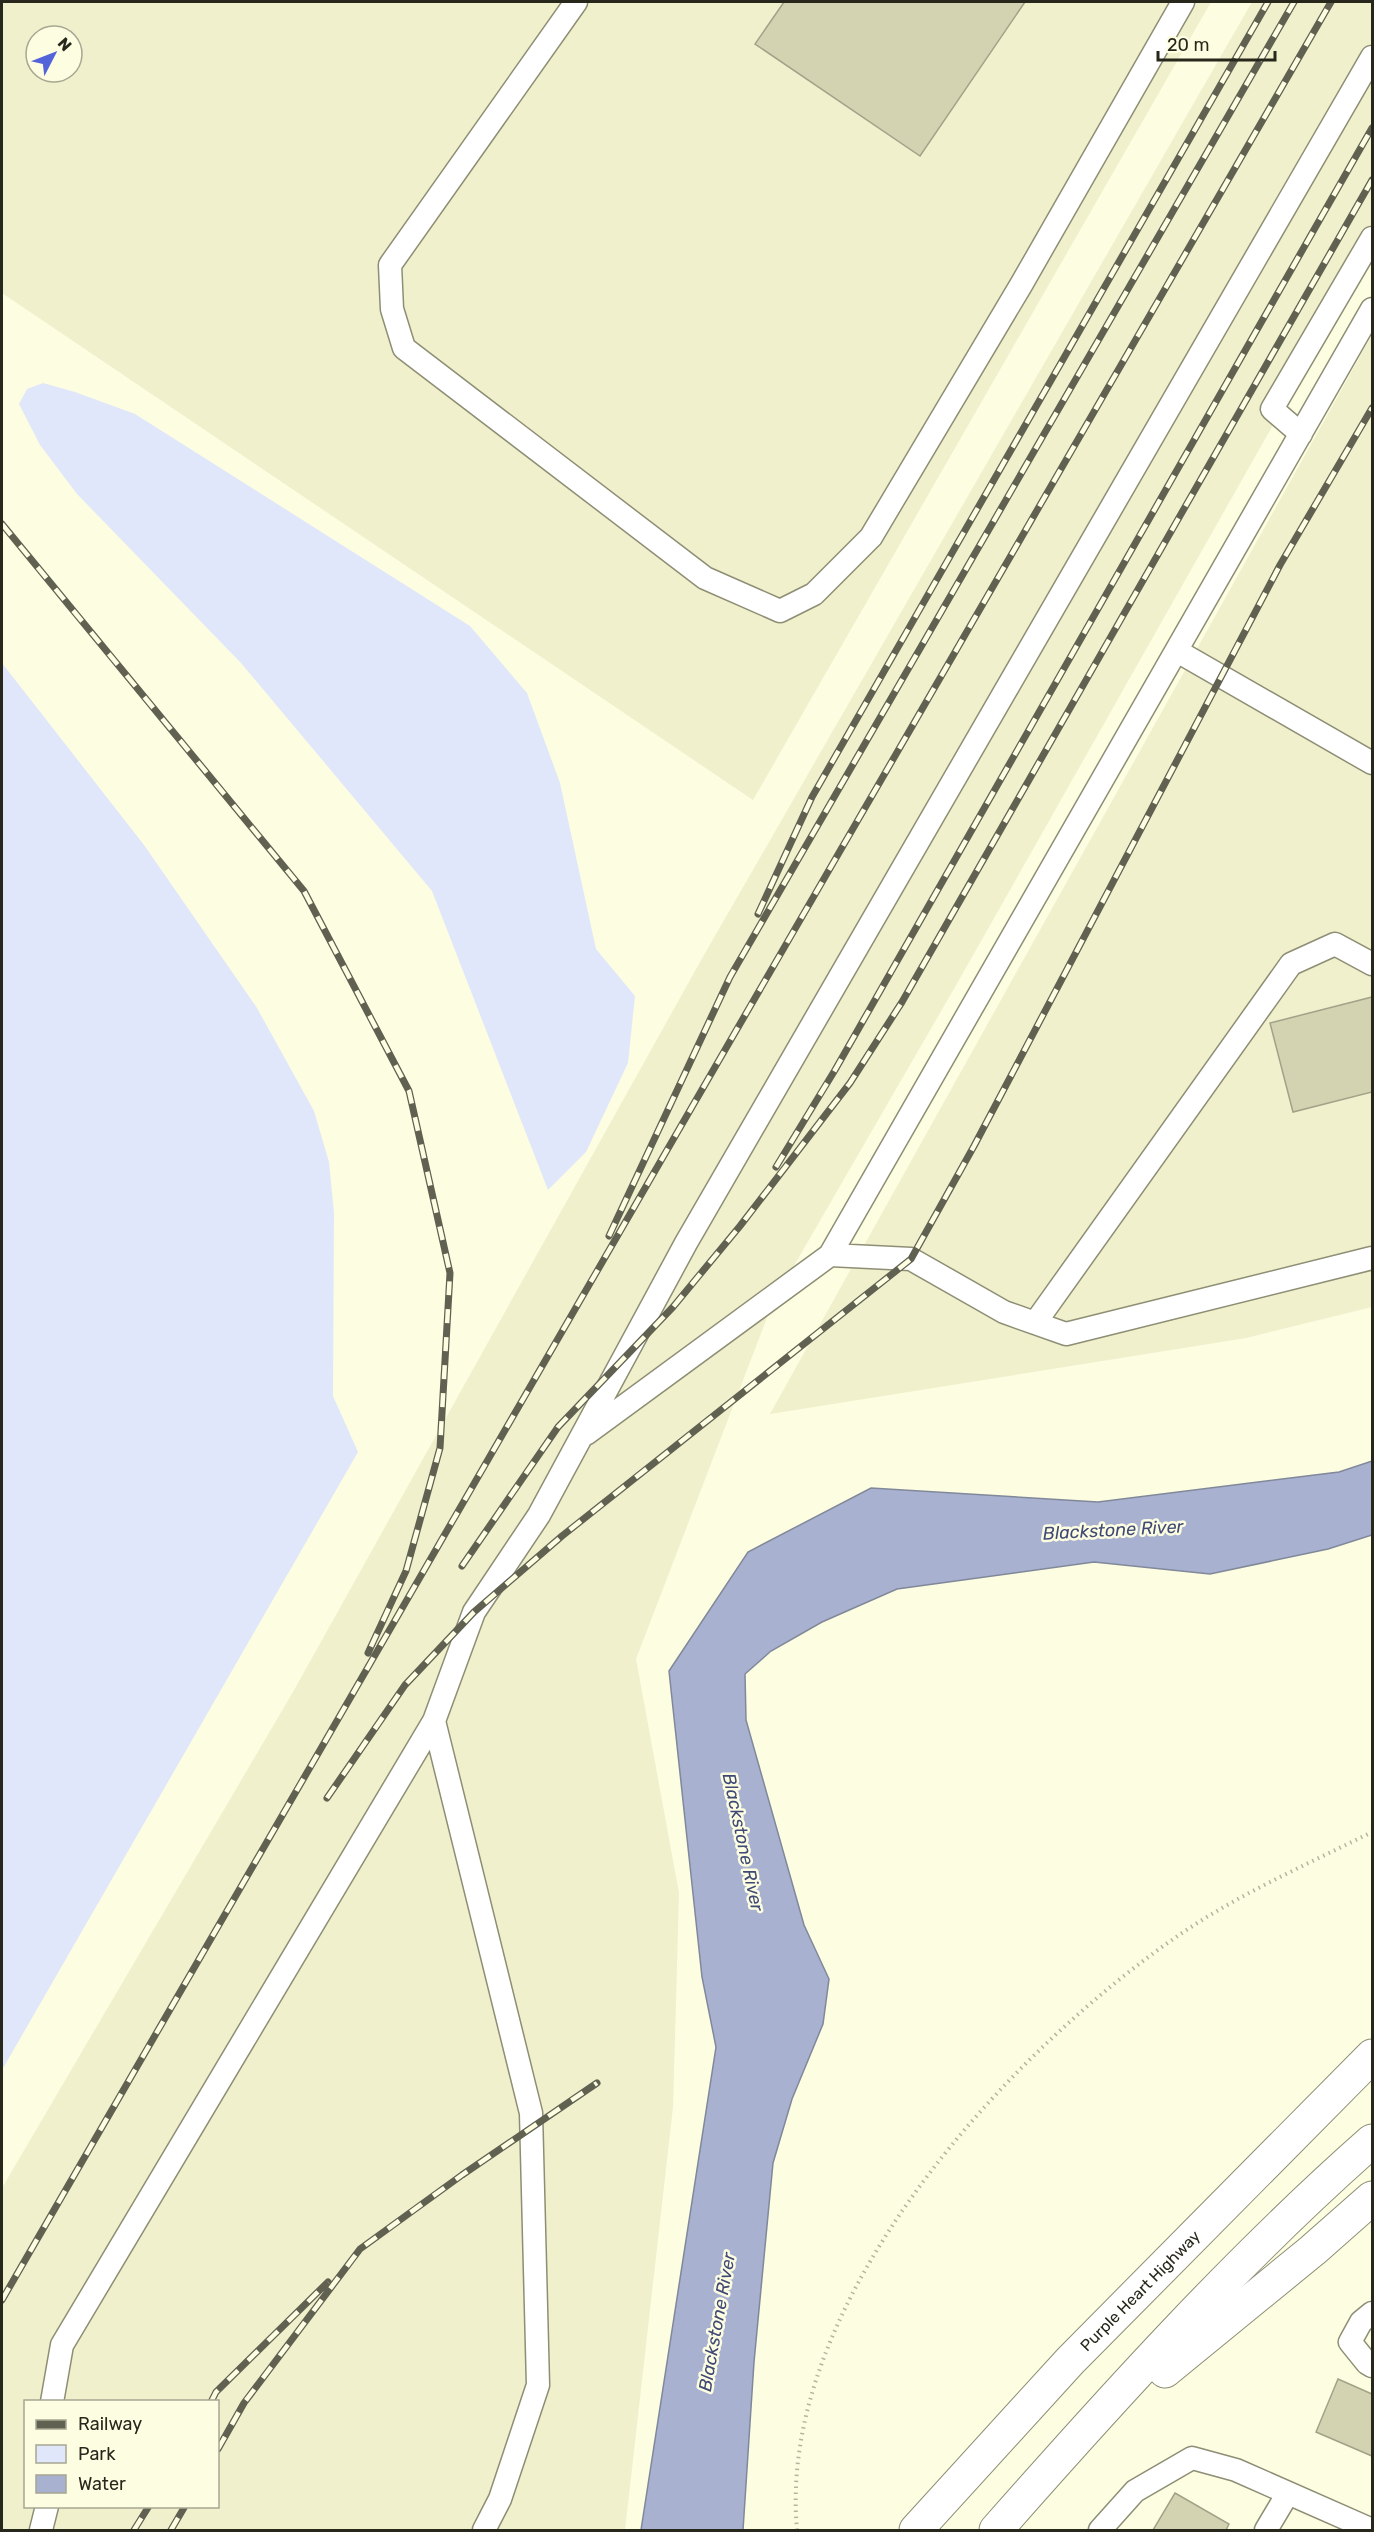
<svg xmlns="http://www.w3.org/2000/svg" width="1374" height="2532" font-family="Rubik,sans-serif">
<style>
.built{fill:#f0f0cd;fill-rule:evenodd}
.green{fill:#e1e7fa}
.water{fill:#a8b1d0;stroke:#81889a;stroke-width:1.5}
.building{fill:#d3d3b2;stroke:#a1a288;stroke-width:1.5}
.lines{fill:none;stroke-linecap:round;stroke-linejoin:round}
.service-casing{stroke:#8e8e75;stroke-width:25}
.motorway-casing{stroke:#8e8e75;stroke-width:35}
.path{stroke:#b5b59f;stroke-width:4;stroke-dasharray:1.5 4.5;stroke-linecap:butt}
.service{stroke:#fff;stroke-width:22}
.motorway{stroke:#fff;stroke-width:33}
.rail-casing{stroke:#616152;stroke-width:7}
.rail{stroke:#fcfde1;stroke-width:4.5;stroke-dasharray:14;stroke-linecap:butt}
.labels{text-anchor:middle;stroke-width:5;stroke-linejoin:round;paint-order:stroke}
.street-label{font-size:16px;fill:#27271c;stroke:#fcfde1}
.water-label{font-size:18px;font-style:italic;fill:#3f4975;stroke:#fcfde1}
</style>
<rect width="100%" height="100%" fill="#fcfde1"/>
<path class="built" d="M 2,2 L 1211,2 L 753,800 L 2,293 ZM 36,36 L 72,36 L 72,72 L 36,72 Z
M 1252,2 L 1372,2 L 1372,250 L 955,987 L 773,1302 L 636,1659 L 679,1893 L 673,2107 L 625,2530 L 2,2530 L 2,2188 L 293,1692 L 704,955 ZM 26,2402 L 218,2402 L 218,2506 L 26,2506 Z
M 1372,335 L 1372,1307 L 1246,1338 L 770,1414 Z"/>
<path class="green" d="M 43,383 L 75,392 L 135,414 L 470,626 L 527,693 L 560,783 L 596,949 L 635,996 L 628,1063 L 586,1152 L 548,1190 L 432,891 L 241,663 L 77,494 L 40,445 L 19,404 L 27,389 Z
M 2,663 L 144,845 L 257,1008 L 314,1111 L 329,1162 L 334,1213 L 333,1396 L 358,1452 L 2,2070 Z"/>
<path class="water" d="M 1372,1461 L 1372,1535 L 1328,1549 L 1210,1574 L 1094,1562 L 897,1589 L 822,1622 L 771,1651 L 745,1674 L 746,1720 L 804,1925 L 829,1979 L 823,2024 L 792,2099 L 773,2163 L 754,2362 L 743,2530 L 641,2530 L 716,2047 L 702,1977 L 669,1671 L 748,1552 L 871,1488 L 1098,1502 L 1339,1472 Z"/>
<path class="building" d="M 784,2 L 1025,2 L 920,156 L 755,44 Z
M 1372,997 L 1372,1092 L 1293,1112 L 1270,1023 Z
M 1338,2379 L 1372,2394 L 1372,2456 L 1316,2432 Z
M 1175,2493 L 1229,2524 L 1226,2530 L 1153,2530 Z"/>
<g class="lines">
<g class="service-casing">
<path id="service" d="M 576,2 L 390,265 L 392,309 L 404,348 L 705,578 L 780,611 L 814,594 L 871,537 L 1021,285 L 1183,2
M 1301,434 L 1272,409 L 1372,238
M 1177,651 L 1372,763
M 830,1255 L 911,1259 L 1004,1312 L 1066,1334 L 1372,1258
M 1035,1323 L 1291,964 L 1335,944 L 1372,964
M 586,1434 L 830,1255 L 1372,309
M 1372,2313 L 1361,2322 L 1350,2342 L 1367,2363 L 1372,2366
M 52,2402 L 62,2345 L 434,1721
M 41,2530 L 47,2506
M 484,2530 L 500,2499 L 538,2385 L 531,2113 L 434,1721 L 474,1612 L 539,1515 L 686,1243 L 1372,57
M 1100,2530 L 1135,2491 L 1192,2458 L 1236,2470 L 1372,2530
M 1266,2530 L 1288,2493"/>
</g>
<g class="motorway-casing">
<g id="motorway">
<path d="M 1165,2371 L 1313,2250 L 1372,2198"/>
<path id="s1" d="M 916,2530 L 1070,2361 L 1372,2056"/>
<path d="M 996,2530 C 1115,2395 1237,2260 1372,2141"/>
</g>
</g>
<path class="path" d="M 797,2530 C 776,2304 1007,2052 1182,1933 C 1241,1893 1308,1864 1372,1832"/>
<use href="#service" class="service"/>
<use href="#motorway" class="motorway"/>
<g class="rail-casing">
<path id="rail" d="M 2,524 L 304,891 L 409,1091 L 450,1273 L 440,1448 L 406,1571 L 368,1653
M 758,914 L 812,797 L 1268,2
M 776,1167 L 835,1070 L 1372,128
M 609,1236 L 730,977 L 1294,2
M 462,1566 L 558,1427 L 673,1307 L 740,1226 L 850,1083 L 902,1002 L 1372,180
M 327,1798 L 405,1685 L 474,1612 L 562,1536 L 911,1259 L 974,1146 L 1280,565 L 1372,408
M 2,2300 L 1331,2
M 211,2402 L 216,2392 L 328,2282
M 218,2449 L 244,2403 L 360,2249 L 462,2175 L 597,2083
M 134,2530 L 149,2506
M 171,2530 L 185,2506"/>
</g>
<use href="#rail" class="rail"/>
</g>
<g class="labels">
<g class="street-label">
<text dy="6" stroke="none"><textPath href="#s1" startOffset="328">Purple Heart Highway</textPath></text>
</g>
<g class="water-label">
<text transform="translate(1113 1530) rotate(-3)" y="6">Blackstone River</text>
<text transform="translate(743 1842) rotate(78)" y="6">Blackstone River</text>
<text transform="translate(717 2322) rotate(-80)" y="6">Blackstone River</text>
</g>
</g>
<rect width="1374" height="2532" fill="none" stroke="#27271c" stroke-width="6"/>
<rect x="24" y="2400" width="195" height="108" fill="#fcfde1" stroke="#a7a792" stroke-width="1.5"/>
<rect x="36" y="2420" width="30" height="9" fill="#616152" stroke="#a7a792" stroke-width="1.5"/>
<text x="78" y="2430" font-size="18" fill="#27271c">Railway</text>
<rect x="36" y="2445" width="30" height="18" fill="#e1e7fa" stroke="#a7a792" stroke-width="1.5"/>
<text x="78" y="2460" font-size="18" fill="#27271c">Park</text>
<rect x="36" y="2475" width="30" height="18" fill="#a8b1d0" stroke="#a7a792" stroke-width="1.5"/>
<text x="78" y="2490" font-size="18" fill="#27271c">Water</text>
<g transform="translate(54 54) rotate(48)"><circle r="28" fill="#fcfde1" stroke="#a7a792" stroke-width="1.5"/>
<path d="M0-4.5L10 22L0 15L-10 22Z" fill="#5363d9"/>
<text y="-9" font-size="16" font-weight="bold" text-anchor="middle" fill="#27271c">N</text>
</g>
<path d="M1158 51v9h117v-9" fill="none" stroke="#27271c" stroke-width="3"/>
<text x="1167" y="51" font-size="18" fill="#27271c" stroke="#fcfde1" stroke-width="4.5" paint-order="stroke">20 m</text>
</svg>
